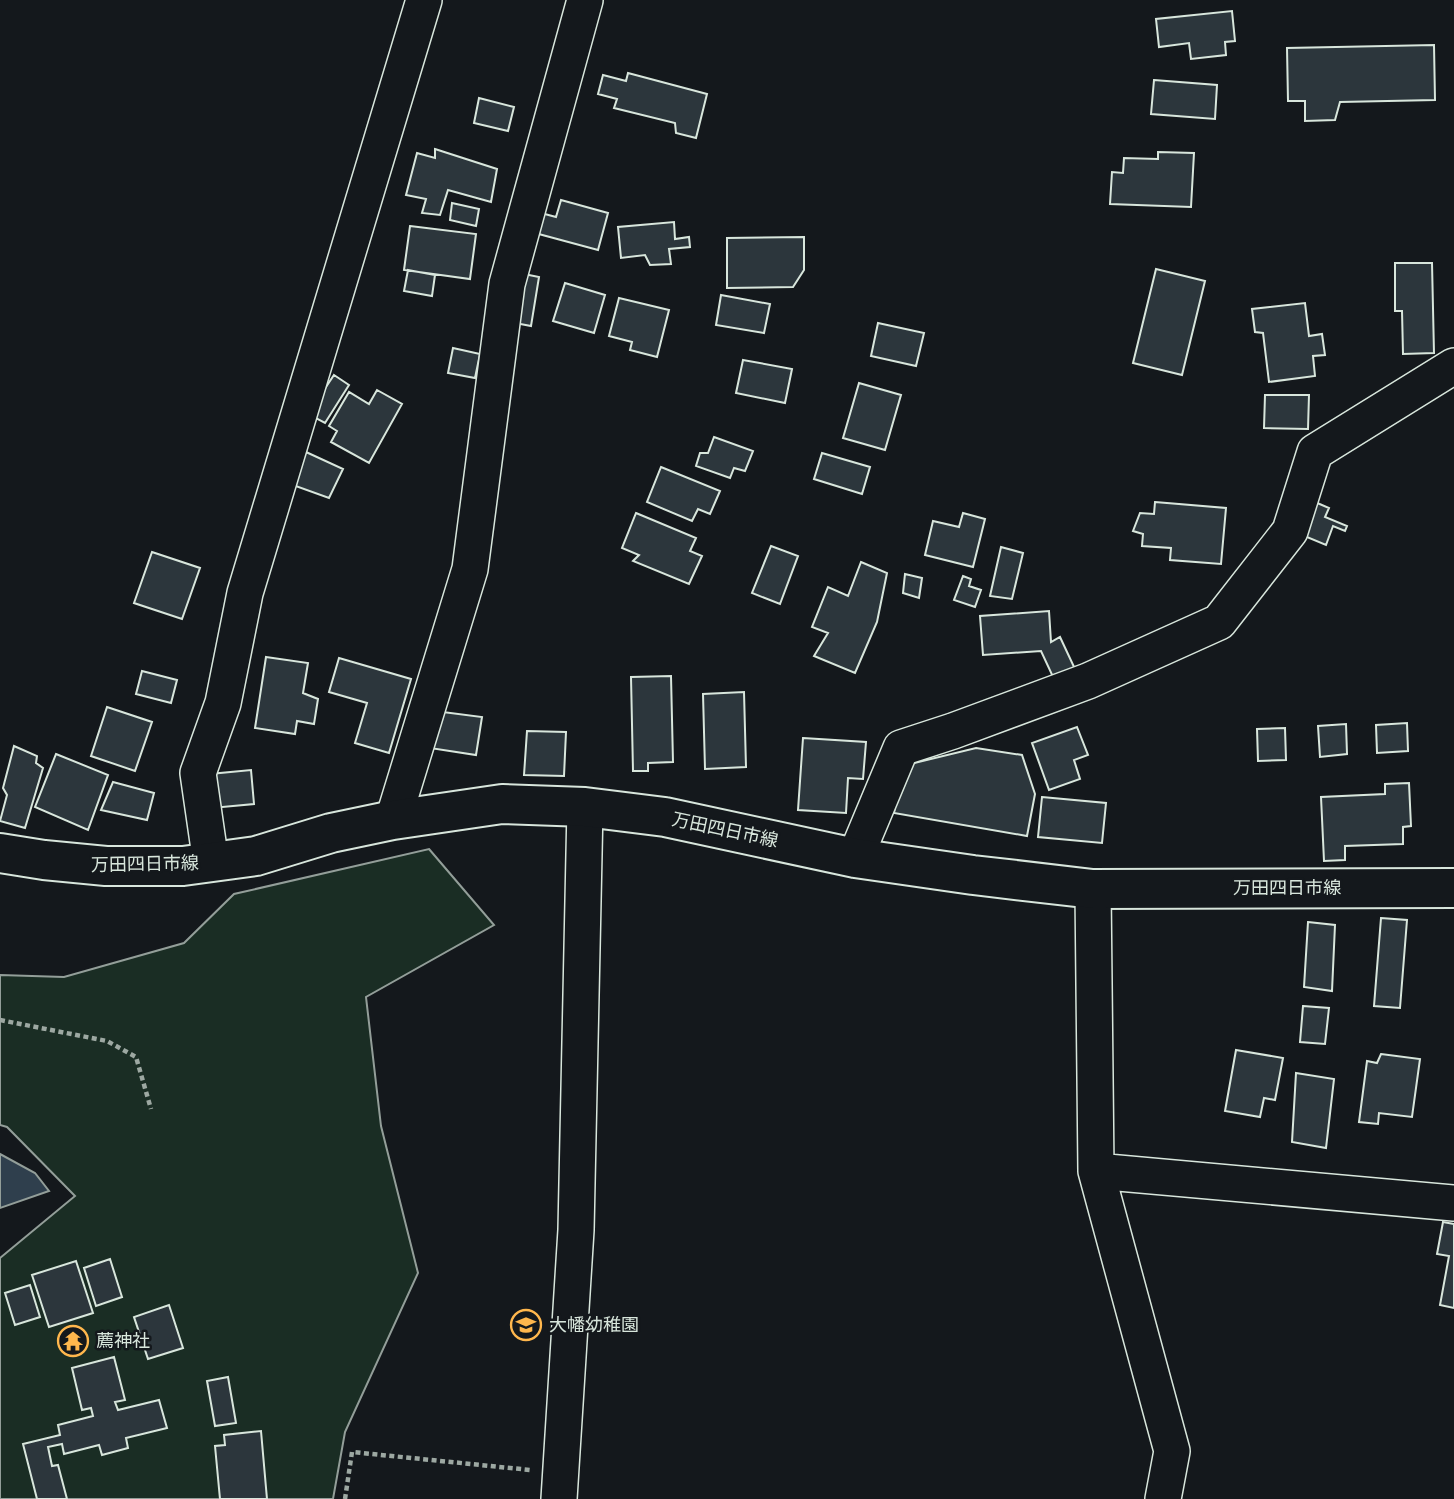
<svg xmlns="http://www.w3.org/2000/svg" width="1454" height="1499" font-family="'Source Sans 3','Noto Sans JP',sans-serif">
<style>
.green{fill:#1a2d24;stroke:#939e99;stroke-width:2}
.water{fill:#2f3f4d;stroke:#939e99;stroke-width:2}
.building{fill:#2c363c;stroke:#d8e6dc;stroke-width:2}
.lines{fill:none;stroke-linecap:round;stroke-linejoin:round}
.minor-casing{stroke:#d8e6dc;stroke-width:38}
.major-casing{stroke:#d8e6dc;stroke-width:42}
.path{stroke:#9da8a2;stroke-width:4.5;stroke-dasharray:5 3.5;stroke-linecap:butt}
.minor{stroke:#14181c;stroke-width:35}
.major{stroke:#14181c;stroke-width:38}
.labels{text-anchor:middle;stroke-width:5;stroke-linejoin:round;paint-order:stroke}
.street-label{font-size:18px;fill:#d8e6dc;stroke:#14181c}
.poi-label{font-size:18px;fill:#d8e6dc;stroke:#14181c;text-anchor:start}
</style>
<rect width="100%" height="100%" fill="#14181c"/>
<path class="green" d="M 429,849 L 494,925 L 366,997 L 381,1126 L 418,1273 L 345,1432 L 333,1499 L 0,1499 L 0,1258 L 75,1196 L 7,1127 L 0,1125 L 0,975 L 64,977 L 184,943 L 234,894 Z"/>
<path class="water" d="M 0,1154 L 35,1173 L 49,1191 L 0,1208 Z"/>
<path class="building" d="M 1232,11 L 1235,41 L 1225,42 L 1226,55 L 1191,59 L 1189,43 L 1159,47 L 1156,19 Z
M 1434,45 L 1435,100 L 1340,102 L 1335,120 L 1305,121 L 1305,101 L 1288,101 L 1287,48 Z
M 628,73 L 707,94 L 696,138 L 676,133 L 675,123 L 614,108 L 617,99 L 598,94 L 603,75 L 626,81 Z
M 1154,80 L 1217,85 L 1215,119 L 1151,114 Z
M 479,98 L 514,107 L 508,131 L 474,123 Z
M 435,149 L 497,169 L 491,202 L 448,190 L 440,215 L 422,213 L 426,199 L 406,195 L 417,153 L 435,158 Z
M 1158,152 L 1194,153 L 1191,207 L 1110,204 L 1112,172 L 1123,173 L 1124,158 L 1158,159 Z
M 561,200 L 608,213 L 598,250 L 535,233 L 541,213 L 556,217 Z
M 452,203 L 479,209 L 476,226 L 450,220 Z
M 674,222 L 675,239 L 689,237 L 690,247 L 669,249 L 671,264 L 650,265 L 645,255 L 621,258 L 618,227 Z
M 410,226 L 476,234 L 470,279 L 404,270 Z
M 804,237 L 804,270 L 793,287 L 727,288 L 727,238 Z
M 1395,263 L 1432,263 L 1434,353 L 1403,354 L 1402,311 L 1395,311 Z
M 1156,269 L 1205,281 L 1182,375 L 1133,363 Z
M 408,270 L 435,275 L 432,296 L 404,291 Z
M 524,274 L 539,277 L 531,326 L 515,323 Z
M 565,283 L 605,295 L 594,333 L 553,321 Z
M 721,295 L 770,304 L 764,333 L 716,325 Z
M 619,298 L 669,310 L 657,357 L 630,350 L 632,342 L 609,336 Z
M 1305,303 L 1309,336 L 1322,334 L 1325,355 L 1313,356 L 1315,376 L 1269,382 L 1263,333 L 1255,332 L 1252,309 Z
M 878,323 L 924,333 L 916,366 L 871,356 Z
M 453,348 L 480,354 L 475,378 L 448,373 Z
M 743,360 L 792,369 L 785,403 L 736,393 Z
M 334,375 L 349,385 L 325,423 L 308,414 Z
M 859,383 L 901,395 L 885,450 L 843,438 Z
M 377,390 L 402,404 L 369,463 L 331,442 L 337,431 L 329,426 L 349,392 L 369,404 Z
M 1265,395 L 1309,395 L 1308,429 L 1264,428 Z
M 714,437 L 753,451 L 745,471 L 734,468 L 730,478 L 696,466 L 700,453 L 708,453 Z
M 306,452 L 343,469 L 329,498 L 290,484 Z
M 822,453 L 870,467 L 862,494 L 814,479 Z
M 661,467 L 720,491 L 710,514 L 698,509 L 692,521 L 647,502 Z
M 1155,502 L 1226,508 L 1221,564 L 1170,560 L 1171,548 L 1142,546 L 1143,534 L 1133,531 L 1140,513 L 1154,514 Z
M 1315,502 L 1329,508 L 1325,517 L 1347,526 L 1345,531 L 1333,526 L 1326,545 L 1302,535 Z
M 636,513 L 696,538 L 690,551 L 702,556 L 689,584 L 633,561 L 639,555 L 622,548 Z
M 963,513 L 985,519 L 973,567 L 925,555 L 933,521 L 959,527 Z
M 771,546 L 798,556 L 780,604 L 752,593 Z
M 1001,547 L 1023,553 L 1012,599 L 990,596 Z
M 152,552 L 200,568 L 182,619 L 134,603 Z
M 861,562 L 887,573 L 877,622 L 855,673 L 814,656 L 828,633 L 812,627 L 828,587 L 848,596 Z
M 905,574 L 922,578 L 919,598 L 903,593 Z
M 963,576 L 971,579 L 969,586 L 981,590 L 975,607 L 954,600 Z
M 1049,611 L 1051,642 L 1060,637 L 1075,669 L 1054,679 L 1041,651 L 983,655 L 980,616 Z
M 266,657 L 308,663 L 303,693 L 318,699 L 314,724 L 297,721 L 295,734 L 255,728 Z
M 339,658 L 411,679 L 389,753 L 355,743 L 367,703 L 329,692 Z
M 142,671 L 177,680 L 171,703 L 136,694 Z
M 671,676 L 673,762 L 648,763 L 648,771 L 633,771 L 631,677 Z
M 744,692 L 746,767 L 705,769 L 703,694 Z
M 107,707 L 152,722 L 135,771 L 91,756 Z
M 435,711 L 482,717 L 476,755 L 430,748 Z
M 1407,723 L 1408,751 L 1377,753 L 1376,725 Z
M 1346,724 L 1347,754 L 1320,757 L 1318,726 Z
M 1077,727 L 1088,755 L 1074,760 L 1080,779 L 1049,790 L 1032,743 Z
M 1285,728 L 1286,760 L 1258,761 L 1257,729 Z
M 527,731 L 566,732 L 564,776 L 524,775 Z
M 803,738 L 866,742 L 863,779 L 848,778 L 846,813 L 798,810 Z
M 14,746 L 37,756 L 36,763 L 43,768 L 25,828 L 0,821 L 7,795 L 3,788 Z
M 976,748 L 1022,755 L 1035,794 L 1027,836 L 894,813 L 902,766 Z
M 56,754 L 108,775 L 88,830 L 35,807 Z
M 251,770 L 254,804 L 212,808 L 210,774 Z
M 113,782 L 154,793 L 147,820 L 101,810 Z
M 1409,783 L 1411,826 L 1403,827 L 1403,844 L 1345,846 L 1345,860 L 1324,861 L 1321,797 L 1385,794 L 1385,784 Z
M 1042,797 L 1106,803 L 1102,843 L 1038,837 Z
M 1381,918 L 1407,920 L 1400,1008 L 1374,1006 Z
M 1308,922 L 1335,925 L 1332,991 L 1304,987 Z
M 1303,1006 L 1329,1008 L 1325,1044 L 1300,1042 Z
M 1236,1050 L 1283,1058 L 1275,1100 L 1264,1098 L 1260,1117 L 1225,1111 Z
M 1381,1054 L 1420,1059 L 1412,1117 L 1379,1113 L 1378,1124 L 1359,1122 L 1367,1061 L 1377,1063 Z
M 1296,1073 L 1334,1079 L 1326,1148 L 1292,1142 Z
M 1443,1222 L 1454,1224 L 1454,1308 L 1440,1305 L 1449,1256 L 1437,1254 Z
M 110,1259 L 122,1297 L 96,1306 L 84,1268 Z
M 76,1261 L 93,1313 L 49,1327 L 32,1275 Z
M 30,1285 L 40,1317 L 15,1325 L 5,1293 Z
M 169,1305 L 183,1348 L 148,1359 L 134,1317 Z
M 114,1357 L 125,1400 L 115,1402 L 118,1410 L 159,1400 L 167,1428 L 126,1438 L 128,1448 L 102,1455 L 99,1445 L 64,1454 L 62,1444 L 48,1447 L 52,1466 L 58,1465 L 67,1499 L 37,1499 L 23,1444 L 60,1435 L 58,1425 L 93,1416 L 91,1408 L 82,1410 L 72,1368 Z
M 228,1377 L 236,1423 L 215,1426 L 207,1381 Z
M 261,1431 L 267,1499 L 220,1499 L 215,1446 L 225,1445 L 224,1435 Z"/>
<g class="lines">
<g class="minor-casing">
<path id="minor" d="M 393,820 L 470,569 L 507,284 L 585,0
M 855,858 L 901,748 L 953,731 L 1088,681 L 1219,622 L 1290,531 L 1315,452 L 1454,366
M 211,863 L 198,773 L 223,703 L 245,593 L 424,0
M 1093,889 L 1096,1171 L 1172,1451 L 1163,1499
M 1096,1171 L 1454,1203
M 559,1499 L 576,1230 L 585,807"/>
</g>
<g class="major-casing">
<path id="major" d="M 0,853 L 44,860 L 106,866 L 183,866 L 256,856 L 331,833 L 393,820 L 502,804 L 585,807 L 665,817 L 855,858 L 973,875 L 1093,889 L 1454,888"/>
</g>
<path class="path" d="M 0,1020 L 107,1041 L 136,1057 L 151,1109
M 345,1499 L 352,1452 L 530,1470"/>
<use href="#minor" class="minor"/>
<use href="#major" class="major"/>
</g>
<defs>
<g id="school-ring" transform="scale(1.575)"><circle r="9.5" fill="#14181c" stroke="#ffb74d" stroke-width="1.5"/><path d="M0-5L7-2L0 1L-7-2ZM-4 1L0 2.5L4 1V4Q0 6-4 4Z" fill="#ffb74d"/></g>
<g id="temple-ring" transform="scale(1.575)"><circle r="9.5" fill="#14181c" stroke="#ffb74d" stroke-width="1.5"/><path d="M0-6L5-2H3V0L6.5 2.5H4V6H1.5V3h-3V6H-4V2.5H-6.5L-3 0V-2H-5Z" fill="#ffb74d"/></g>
</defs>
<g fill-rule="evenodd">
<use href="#school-ring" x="526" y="1325"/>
<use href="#temple-ring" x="73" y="1341"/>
</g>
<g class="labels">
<g class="street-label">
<text transform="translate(725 830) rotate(12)" y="6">万田四日市線</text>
<text transform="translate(145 864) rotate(-1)" y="6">万田四日市線</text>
<text x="1287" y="894">万田四日市線</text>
</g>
<g class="poi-label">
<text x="549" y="1331">大幡幼稚園</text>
<text x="96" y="1347">薦神社</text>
</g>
</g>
</svg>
